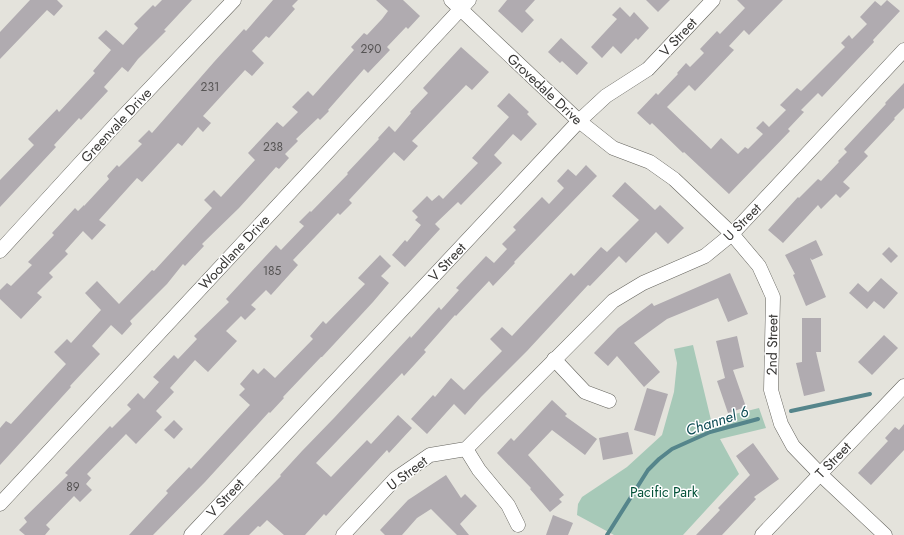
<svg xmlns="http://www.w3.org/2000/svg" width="904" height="535" font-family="Jost,sans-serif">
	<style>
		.green { fill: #a7c9b8 }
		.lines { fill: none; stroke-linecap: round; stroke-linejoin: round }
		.stream { stroke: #55858b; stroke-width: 4 }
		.building { fill: #b0abb0 }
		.minor-casing { stroke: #65645e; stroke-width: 15 }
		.minor { stroke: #fff; stroke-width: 14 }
		.labels { text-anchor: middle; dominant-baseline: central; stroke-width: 3; stroke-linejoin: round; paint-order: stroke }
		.number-label { font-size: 12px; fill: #565454 }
		.street-label { font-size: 14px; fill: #383735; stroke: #fff }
		.park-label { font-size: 14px; fill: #035138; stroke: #fff }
		.water-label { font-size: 15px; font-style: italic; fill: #0e4c54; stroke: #fff }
	</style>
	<rect width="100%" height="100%" fill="#e4e3dc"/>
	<polygon class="green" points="693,345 711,420 759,408 766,428 720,439 739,474 683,535 614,535 577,515 578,504 582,497 627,467 662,435 674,392 677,363 674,349"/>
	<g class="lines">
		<g class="stream">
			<polyline points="791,411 870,394"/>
			<polyline points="607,535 648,470 659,459 672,449 710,432 758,419"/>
		</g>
	</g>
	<g class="building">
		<polygon points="30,0 57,0 63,6 54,16 47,10 0,59 0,32"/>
		<polygon points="162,0 192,0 164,30 166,31 138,59 128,72 122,67 104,87 108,91 81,120 79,118 54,145 56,147 0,207 0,180 34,145 28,139 57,109 59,112 95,73 93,71 111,50 98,38 106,30 123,45 138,28 134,24 153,5 155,7"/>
		<polygon points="273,0 298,0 292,6 295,9 269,38 266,36 252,51 264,63 252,76 245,70 203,116 211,123 203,132 198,127 182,146 178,143 142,182 137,178 99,220 106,225 92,240 83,231 65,251 68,254 49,273 53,277 37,293 42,297 21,319 0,299 0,290 7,283 11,286 32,265 28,262 54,235 52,233 75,208 78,211 84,205 84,206 109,179 107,176 117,165 119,167 142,144 138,141 149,130 152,133 214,62 244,29 246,31"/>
		<polygon points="376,0 403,0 420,16 408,29 406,27 387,47 390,50 368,73 364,69 328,110 329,111 320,120 318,118 296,139 298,141 285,154 289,158 279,169 276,167 239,208 202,244 204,246 185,266 183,264 167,284 130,321 132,324 122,335 111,325 92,346 100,354 70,386 71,387 0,465 0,428 6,421 11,424 66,364 54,352 67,339 71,343 101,310 85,293 97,281 119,304 152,270 154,271 212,208 204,200 214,190 221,197 255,160 248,153 277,122 283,127 298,112 292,107 308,91 313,96 354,50 351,47 364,33 367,35 382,19 388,11"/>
		<polygon points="507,0 535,0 525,11 534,20 522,33 498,11"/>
		<polygon points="646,0 670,0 658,12"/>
		<polygon points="737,0 783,0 749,35 744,30 729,46 734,50 695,91 689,85 667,107 711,149 721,138 738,154 745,147 748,149 763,134 756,128 763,121 769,127 786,110 780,105 797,88 801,91 845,47 841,43 849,35 852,39 867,24 860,17 875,1 881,6 887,0 900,11 873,40 874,42 822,97 818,93 801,110 804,112 788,129 790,131 729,194 684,152 683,153 652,123 650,125 637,113 656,93 658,95 678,74 677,73 686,63 690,67 704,53 700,49 717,31 720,34 745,8"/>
		<polygon points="620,7 630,17 634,12 649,28 638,40 636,38 621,54 613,46 602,58 591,47 617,19 612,15"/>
		<polygon points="561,38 588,63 577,75 562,61 560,63 548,52"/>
		<polygon points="461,47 489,72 472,90 466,85 412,141 418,146 404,161 394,152 349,200 352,203 340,215 338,213 293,260 298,265 271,295 266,290 251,305 256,309 245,320 241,316 226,331 237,341 208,372 195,360 170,388 174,392 156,411 162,417 136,444 126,434 87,474 91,478 86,484 92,490 80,502 74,496 46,525 50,529 45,535 25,535 19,530 27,522 24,518 68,475 65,473 110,426 112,428 131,409 127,405 138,393 144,399 159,382 153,377 174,355 178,359 197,339 194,336 229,302 226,299 276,245 281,250 304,226 299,222 310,211 311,212 348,174 347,173 379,139 378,138 389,126 395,132 411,113 410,112 428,93 423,88"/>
		<polygon points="904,83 904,108 894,118 895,119 864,152 868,156 843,182 850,188 840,198 836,194 821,209 818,205 783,243 768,230 798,197 799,198 818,179 821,181 839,162 838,161 847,152 844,149 886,104 885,103"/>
		<polygon points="509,93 529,112 527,114 537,124 521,141 513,134 494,155 502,163 461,205 458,202 435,224 440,229 405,267 392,255 405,240 407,242 421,225 415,220 418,217 412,211 427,196 432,201 439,195 443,199 478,163 472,158 509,117 497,106"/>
		<polygon points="586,165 597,176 514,262 515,263 493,286 489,281 456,316 455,315 424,350 426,352 404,376 402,373 316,463 331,477 367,440 371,444 398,415 412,428 389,453 387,450 326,516 324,514 305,535 284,535 267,520 260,527 258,526 249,535 223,535 281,476 280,475 302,451 334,418 410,336 411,338 439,307 441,310 459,290 456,288 486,256 494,263 507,249 502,244 516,230 513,227 542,197 549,204 564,188 557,181 568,169 576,176"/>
		<polygon points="625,182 655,210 660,205 684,228 668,244 656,232 626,263 619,256 590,286 588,285 527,351 481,397 465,415 454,404 427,434 411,419 433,395 435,397 451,378 464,390 502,351 490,339 502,327 512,336 571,273 574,276 601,247 607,252 639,220 612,196"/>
		<polygon points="816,240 823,255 812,260 810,258 826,297 806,306 793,275 795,274 785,255"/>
		<polygon points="889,247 898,256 891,263 882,254"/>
		<polygon points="380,255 391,266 381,276 389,283 373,302 322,357 321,357 283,397 284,398 270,413 269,412 205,482 153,535 129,535 168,493 166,491 189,467 191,469 250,405 239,395 245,389 240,384 253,369 258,374 264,368 275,378 313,339 310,336 323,321 326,324 365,284 358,278"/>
		<polygon points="730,273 748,314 728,322 718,298 667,319 634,343 660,372 644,387 617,356 608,366 594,353 618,328 652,303 654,306"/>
		<polygon points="881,278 898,293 884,309 874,301 867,309 849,293 858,283 868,292"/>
		<polygon points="802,318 821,318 821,352 816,352 825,391 804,396 796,363 802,362"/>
		<polygon points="884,335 898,348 872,375 858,362"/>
		<polygon points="737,336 744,367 733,370 746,407 728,413 717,381 725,378 716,341"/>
		<polygon points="647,388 668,394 655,436 634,430"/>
		<polygon points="552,400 567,414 565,416 597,439 585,455 552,430 528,455 564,495 559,499 562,502 550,512 530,489 531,488 497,453 511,438 514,441"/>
		<polygon points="174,420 183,429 174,439 164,430"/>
		<polygon points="904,424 904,450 871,485 858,473 888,441 885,438 895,427 899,430"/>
		<polygon points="628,432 633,454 603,460 599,438"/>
		<polygon points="753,443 779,479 754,497 756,499 722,535 696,535 720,510 718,508 750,475 736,456"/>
		<polygon points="446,475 461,498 465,494 477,506 460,524 469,535 457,535 431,509 417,518 402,535 385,535 380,530 408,500"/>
		<polygon points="553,515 573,523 568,535 546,535"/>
	</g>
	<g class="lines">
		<g class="minor-casing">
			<g id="minor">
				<polyline points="451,0 579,121 613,148 650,162 674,179 732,234 759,266 773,297 771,390 781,424 793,446 820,474 885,535"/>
				<polyline points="0,251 117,123 234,0"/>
				<polyline points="554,359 585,392 609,401"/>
				<polyline points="466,449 479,470 508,505 518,525"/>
				<polyline points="0,504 469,0"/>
				<polyline points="191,535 579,121 606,96 648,69 713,0"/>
				<polyline points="343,535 395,479 430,455 466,449 613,301 643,283 705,256 732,234 904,50"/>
				<polyline points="762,535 904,386"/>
			</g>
		</g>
		<use href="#minor" class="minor"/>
	</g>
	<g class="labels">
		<g class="number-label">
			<text x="371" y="49">290</text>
			<text x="210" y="87">231</text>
			<text x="273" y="147">238</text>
			<text x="272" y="271">185</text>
			<text x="73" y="487">89</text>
		</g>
		<g class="street-label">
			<text transform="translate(678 37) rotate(-47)">V Street</text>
			<text transform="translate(545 89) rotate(43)">Grovedale Drive</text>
			<text transform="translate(116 125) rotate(-47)">Greenvale Drive</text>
			<text transform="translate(742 222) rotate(-45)">U Street</text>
			<text transform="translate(234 252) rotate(-47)">Woodlane Drive</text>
			<text transform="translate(447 262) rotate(-47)">V Street</text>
			<text transform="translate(772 345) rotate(-89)">2nd Street</text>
			<text transform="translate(833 460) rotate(-46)">T Street</text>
			<text transform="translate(407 473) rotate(-37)">U Street</text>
			<text transform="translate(225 498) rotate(-47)">V Street</text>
		</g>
		<g class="park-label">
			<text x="664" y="492">Pacific Park</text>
		</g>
		<g class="water-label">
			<text transform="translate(717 421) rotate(-18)">Channel 6</text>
		</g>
	</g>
</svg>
